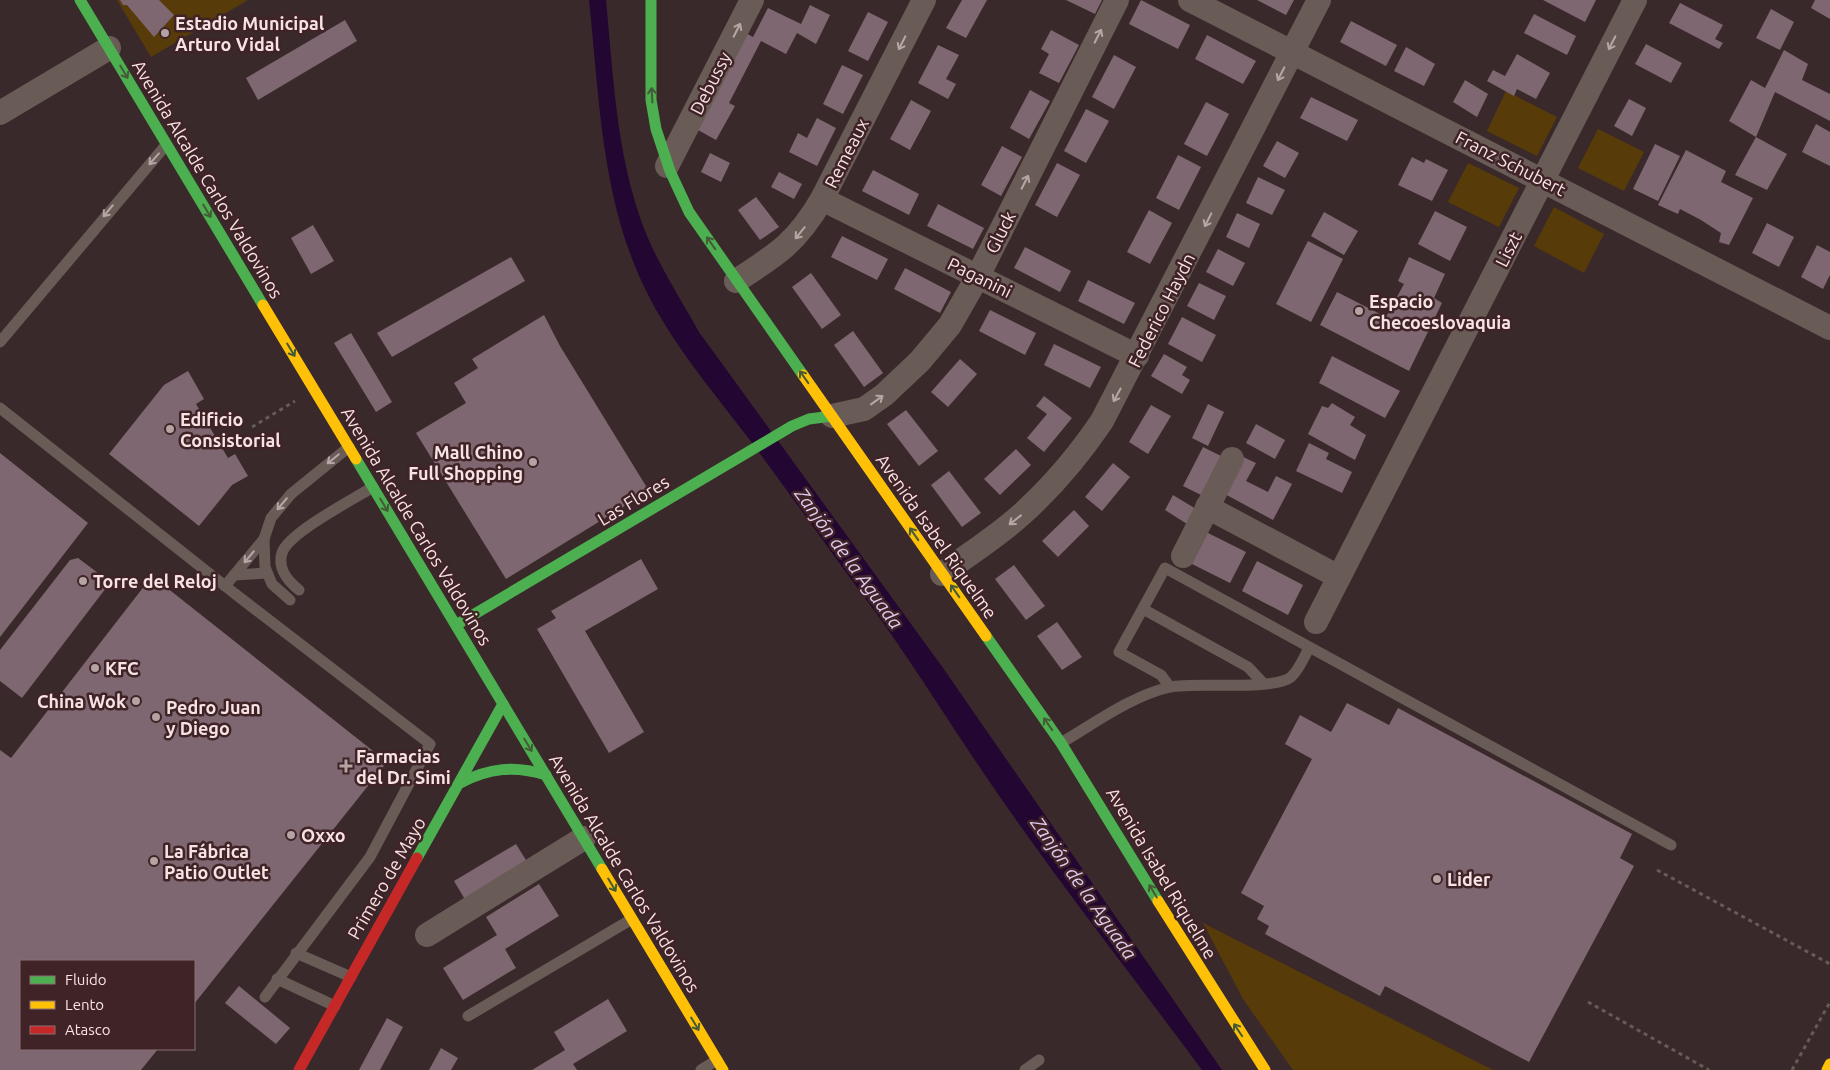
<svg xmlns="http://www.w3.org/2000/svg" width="1830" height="1070" font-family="Ubuntu,sans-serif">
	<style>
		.green { fill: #573b08 }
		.water { fill: #230632 }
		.building { fill: #7e6771 }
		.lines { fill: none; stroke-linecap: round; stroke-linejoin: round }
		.path { stroke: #675b59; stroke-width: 3; stroke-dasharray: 4 4; stroke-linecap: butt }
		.lane { stroke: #695c57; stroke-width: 11 }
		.street { stroke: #695c57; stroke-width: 24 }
		.fast { stroke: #4caf50; stroke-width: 11 }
		.slow { stroke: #ffc107; stroke-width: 11 }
		.jam { stroke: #c62828; stroke-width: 11 }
		.oneway { stroke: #b7a6a5 }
		.oneway2 { stroke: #455b37 }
		.poi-dot { fill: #b5a2a3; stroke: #402326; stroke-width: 2 }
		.labels { text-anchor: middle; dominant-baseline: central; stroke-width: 5; stroke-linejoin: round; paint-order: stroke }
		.poi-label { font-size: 18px; font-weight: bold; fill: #f7e3e4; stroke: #402326; text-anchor: start }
		.street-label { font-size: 18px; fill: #f7e3e4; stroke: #402326 }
		.water-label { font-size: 19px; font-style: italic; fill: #e0ccf3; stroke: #402326 }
	</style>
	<rect width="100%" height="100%" fill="#3a292b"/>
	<g class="green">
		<polygon points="117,0 248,0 151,57"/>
		<polygon points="1506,91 1557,117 1537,156 1487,131"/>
		<polygon points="1598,129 1644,152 1624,191 1578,168"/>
		<polygon points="1468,163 1519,188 1499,227 1448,202"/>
		<polygon points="1554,207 1604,234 1584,273 1534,246"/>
		<polygon points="1203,923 1493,1070 1293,1070 1243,999"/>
	</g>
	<path class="water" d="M 589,0 L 606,0 C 614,83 617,169 651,245 C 665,275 683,303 699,332 L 943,668 L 1222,1070 L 1202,1070 C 1137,982 1069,896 1007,807 C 958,738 915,665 865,598 C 825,544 786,488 746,435 C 707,384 666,336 640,278 C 601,191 599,93 589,0 Z"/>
	<g class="building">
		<polygon points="120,0 159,0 174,15 154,37 127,5 123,5"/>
		<polygon points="962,0 987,0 966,38 946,28"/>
		<polygon points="1066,0 1102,0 1095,14"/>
		<polygon points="1141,0 1190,25 1178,49 1129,24"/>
		<polygon points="1257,0 1294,0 1286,15"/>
		<polygon points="1543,0 1596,0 1585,22"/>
		<polygon points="1815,0 1830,0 1830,19 1811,8"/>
		<polygon points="1680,3 1723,25 1715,39 1723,43 1719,49 1669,23"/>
		<polygon points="810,5 830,15 816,44 797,33 786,54 761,41 729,103 735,106 716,140 698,130 742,31 753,37 768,8 801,24"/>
		<polygon points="1771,9 1794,22 1780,50 1756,38"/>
		<polygon points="868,12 888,22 868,61 848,51"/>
		<polygon points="1534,14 1576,36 1567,55 1524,33"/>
		<polygon points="345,20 357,41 258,100 246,78"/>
		<polygon points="1351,21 1397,45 1386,66 1340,42"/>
		<polygon points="1051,30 1079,45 1059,83 1039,73 1049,54 1041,49"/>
		<polygon points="1207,35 1256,61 1243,84 1195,59"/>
		<polygon points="1646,44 1682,63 1671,83 1635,64"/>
		<polygon points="938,45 959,55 946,79 956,84 948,99 918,83"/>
		<polygon points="1406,47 1435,64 1424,86 1394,71"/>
		<polygon points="1784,50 1808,64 1802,80 1830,94 1830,121 1775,92 1756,137 1729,121 1751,80 1765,88"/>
		<polygon points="1517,54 1550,73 1536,99 1517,89 1514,96 1487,81 1493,70 1505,76"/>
		<polygon points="1114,55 1136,67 1114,109 1092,97"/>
		<polygon points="842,65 863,75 843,114 823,104"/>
		<polygon points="1465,80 1488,94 1477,117 1453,102"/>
		<polygon points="1030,90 1050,101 1029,139 1010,128"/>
		<polygon points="1311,97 1358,120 1347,141 1300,118"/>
		<polygon points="1629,99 1646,108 1632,136 1614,126"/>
		<polygon points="911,100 931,111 910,150 890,139"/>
		<polygon points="1206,102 1229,114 1207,156 1184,144"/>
		<polygon points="1086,109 1109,121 1086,163 1064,151"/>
		<polygon points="817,118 836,128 817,166 789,152 798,133 807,138"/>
		<polygon points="1816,124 1830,132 1830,166 1802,152"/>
		<polygon points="1756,137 1787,154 1767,190 1735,175"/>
		<polygon points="1277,141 1299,153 1285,178 1263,166"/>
		<polygon points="1655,144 1680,156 1658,201 1633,189"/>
		<polygon points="1002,146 1022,157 1001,196 981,185"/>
		<polygon points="1686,150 1726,171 1721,182 1753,198 1729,245 1719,242 1721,233 1701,220 1680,209 1678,214 1658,205"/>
		<polygon points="710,153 730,163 721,182 701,172"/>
		<polygon points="1178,155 1201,167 1179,210 1156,198"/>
		<polygon points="1412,157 1424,163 1426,159 1448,170 1432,201 1398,185"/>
		<polygon points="1057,163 1080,175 1057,217 1035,205"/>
		<polygon points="873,170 919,194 909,215 862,191"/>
		<polygon points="779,172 802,184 794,199 771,187"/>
		<polygon points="1258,177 1285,190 1272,215 1246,203"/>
		<polygon points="756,197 779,227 760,240 738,210"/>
		<polygon points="938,204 984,228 973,249 927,226"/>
		<polygon points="1149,210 1172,223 1150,264 1127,252"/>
		<polygon points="1435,211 1467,227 1450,261 1418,244"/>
		<polygon points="1324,212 1358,231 1344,255 1311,236"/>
		<polygon points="1237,213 1260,224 1249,248 1226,237"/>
		<polygon points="1767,223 1794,237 1779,267 1752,253"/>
		<polygon points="313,225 334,261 311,274 291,238"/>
		<polygon points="842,236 888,259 877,280 831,257"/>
		<polygon points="1308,241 1343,259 1311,322 1276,304"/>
		<polygon points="1817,245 1830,252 1830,275 1823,289 1801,277"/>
		<polygon points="1025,247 1071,271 1060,292 1014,268"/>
		<polygon points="1218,249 1245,263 1233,286 1206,272"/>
		<polygon points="511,257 525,281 392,357 377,333"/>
		<polygon points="1409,257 1445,274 1434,298 1442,303 1409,371 1320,325 1337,292 1386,317 1404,284 1398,281"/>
		<polygon points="905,268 951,292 940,313 894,289"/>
		<polygon points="811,273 841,315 822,329 792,287"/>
		<polygon points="1088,280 1135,303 1124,324 1078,301"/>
		<polygon points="1199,283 1226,296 1214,320 1187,306"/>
		<polygon points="990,310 1036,333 1025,355 979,331"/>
		<polygon points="544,315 560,346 649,491 506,579 416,433 466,403 454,383 478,368 472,359"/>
		<polygon points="1182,317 1216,335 1202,362 1168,344"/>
		<polygon points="853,331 883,373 864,387 834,345"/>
		<polygon points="351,333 392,402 376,412 334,343"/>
		<polygon points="1054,344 1101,367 1090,388 1044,365"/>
		<polygon points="1164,354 1187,367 1182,375 1190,380 1182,394 1151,376"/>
		<polygon points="1332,356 1400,391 1385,418 1319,383"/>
		<polygon points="960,359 977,374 948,407 931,392"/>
		<polygon points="188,371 204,399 196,404 228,458 235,454 248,476 232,485 199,526 109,454 164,385"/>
		<polygon points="1044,396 1072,418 1044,452 1027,438 1047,414 1036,406"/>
		<polygon points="1332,403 1355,417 1350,425 1366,435 1355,460 1308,434 1322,406 1328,408"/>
		<polygon points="1208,404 1224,412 1208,446 1192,438"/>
		<polygon points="1151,405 1171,416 1148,454 1129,442"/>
		<polygon points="906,410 938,451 919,466 887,424"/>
		<polygon points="1256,424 1285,440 1275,459 1246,443"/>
		<polygon points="1309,443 1329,453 1326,459 1352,472 1342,493 1296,471"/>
		<polygon points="1203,447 1223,457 1203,496 1183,486"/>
		<polygon points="1016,449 1031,465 1000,495 984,479"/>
		<polygon points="0,453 88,523 0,637"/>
		<polygon points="1241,456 1256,463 1246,481 1268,492 1276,476 1292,484 1273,520 1221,492"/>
		<polygon points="1113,463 1130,477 1102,511 1085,497"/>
		<polygon points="949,471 981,513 962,527 931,485"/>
		<polygon points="1173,495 1196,509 1187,524 1165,510"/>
		<polygon points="1074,510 1089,526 1058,557 1042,541"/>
		<polygon points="1202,530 1246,552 1230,583 1186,561"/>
		<polygon points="78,558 106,579 106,588 22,698 0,681 0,650 70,560"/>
		<polygon points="641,559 658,589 585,631 644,732 609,753 537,629 556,618 551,611"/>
		<polygon points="1257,561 1303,585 1288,615 1242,591"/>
		<polygon points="1014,565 1045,606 1026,620 995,579"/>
		<polygon points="152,576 387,762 194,1004 194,961 21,961 21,1049 158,1049 141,1070 0,1070 0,750 11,758"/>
		<polygon points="1057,622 1082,657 1062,670 1037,636"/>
		<polygon points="1347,703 1389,725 1398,708 1632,834 1620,858 1634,866 1529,1062 1385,986 1380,996 1265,934 1269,926 1257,919 1264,906 1241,893 1312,759 1285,744 1300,715 1331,732"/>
		<polygon points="516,844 529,865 467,903 454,881"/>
		<polygon points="539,884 559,916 505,949 516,968 463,1000 443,968 497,935 486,917"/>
		<polygon points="239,986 290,1028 276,1044 225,1003"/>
		<polygon points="608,999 627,1031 573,1064 577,1070 532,1070 565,1050 554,1032"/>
		<polygon points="387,1018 403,1027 380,1070 359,1070"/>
		<polygon points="441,1048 458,1058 451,1070 429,1070"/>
	</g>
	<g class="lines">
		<g class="path">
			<polyline points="252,427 295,401"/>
			<polyline points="1657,870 1830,964"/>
			<polyline points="1588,1002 1709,1070"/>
			<polyline points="1792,1070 1830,1002"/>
		</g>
		<g class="lane">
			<polyline points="0,342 166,145"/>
			<polyline points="0,408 234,593 430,744 370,857 265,997"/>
			<polyline points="234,575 267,573"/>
			<polyline points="225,586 264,539"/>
			<path d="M 299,590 C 288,581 277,569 282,553 C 288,533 354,499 373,487"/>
			<polyline points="290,600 272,584 265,567 264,539 271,518 291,494 349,447"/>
			<polyline points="1143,609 1248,667 1263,683"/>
			<polyline points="1170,687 1161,675 1119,652 1165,568 1671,845"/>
			<path d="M 1061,743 C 1095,723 1131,696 1170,687 C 1195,682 1274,691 1291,677 C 1299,670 1304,657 1309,648"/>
			<polyline points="296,953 351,977"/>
			<polyline points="277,979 335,1006"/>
			<polyline points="468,1016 632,919"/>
			<polyline points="701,1070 717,1060"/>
			<polyline points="1025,1070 1039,1060"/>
		</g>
		<g class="street">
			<polyline points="1190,0 1830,328"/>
			<polyline points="0,113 109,48"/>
			<polyline points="667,166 752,0"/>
			<polyline points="822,199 1137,356"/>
			<path d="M 736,281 C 778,254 797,242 822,199 L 924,0"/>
			<polyline points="832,416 864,409 884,395 920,361 950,325 978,276 1117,0"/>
			<polyline points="1207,507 1339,577"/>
			<polyline points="1183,556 1232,459"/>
			<path d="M 942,574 C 969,554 998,536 1022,514 C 1053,486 1079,455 1102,421 L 1319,0"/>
			<polyline points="1316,622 1635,0"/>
			<polyline points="427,935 584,838"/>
		</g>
		<g class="fast">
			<polyline points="80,0 263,305"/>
			<polyline points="651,0 651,100 656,129 670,171 689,212 803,375"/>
			<polyline points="356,459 602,869"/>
			<polyline points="456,625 792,426 809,419 832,416"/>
			<polyline points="986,636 1061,743 1158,901"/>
			<path d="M 460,783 C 489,768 515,765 546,775"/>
			<polyline points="417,858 503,704"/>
		</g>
		<g class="slow">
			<polyline points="263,305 356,459"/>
			<polyline points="803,375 986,636"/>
			<polyline points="602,869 723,1070"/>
			<polyline points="1158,901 1265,1070"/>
			<polyline points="1827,1070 1830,1064"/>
		</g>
		<polyline class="jam" points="299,1070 417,858"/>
	</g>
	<defs><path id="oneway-shaft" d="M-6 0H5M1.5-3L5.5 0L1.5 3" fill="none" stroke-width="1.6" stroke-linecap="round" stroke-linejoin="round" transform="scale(1.25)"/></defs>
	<g class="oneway">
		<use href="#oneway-shaft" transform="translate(737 30) rotate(-63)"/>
		<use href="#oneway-shaft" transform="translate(1098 36) rotate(-63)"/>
		<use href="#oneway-shaft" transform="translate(902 43) rotate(117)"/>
		<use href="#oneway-shaft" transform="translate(1612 43) rotate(117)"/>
		<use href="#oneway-shaft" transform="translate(1281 74) rotate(117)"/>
		<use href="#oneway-shaft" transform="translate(154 159) rotate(131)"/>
		<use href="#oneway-shaft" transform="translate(1025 182) rotate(-63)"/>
		<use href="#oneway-shaft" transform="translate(108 211) rotate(130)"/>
		<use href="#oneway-shaft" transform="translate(1208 220) rotate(117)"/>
		<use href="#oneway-shaft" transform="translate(800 233) rotate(129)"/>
		<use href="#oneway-shaft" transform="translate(1117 395) rotate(119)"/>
		<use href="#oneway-shaft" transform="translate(877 400) rotate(-36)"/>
		<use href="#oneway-shaft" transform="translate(333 459) rotate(141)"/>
		<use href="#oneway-shaft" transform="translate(282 504) rotate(130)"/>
		<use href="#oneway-shaft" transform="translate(1015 520) rotate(142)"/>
		<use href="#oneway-shaft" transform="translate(249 557) rotate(130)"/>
	</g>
	<g class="oneway2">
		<use href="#oneway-shaft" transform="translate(124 72) rotate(59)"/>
		<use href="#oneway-shaft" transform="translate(652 95) rotate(-93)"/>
		<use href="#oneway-shaft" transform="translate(207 211) rotate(59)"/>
		<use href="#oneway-shaft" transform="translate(711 243) rotate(-125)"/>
		<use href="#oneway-shaft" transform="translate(291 350) rotate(59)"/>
		<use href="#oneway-shaft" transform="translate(804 377) rotate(-125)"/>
		<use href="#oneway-shaft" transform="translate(384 505) rotate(59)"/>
		<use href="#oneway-shaft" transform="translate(914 534) rotate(-125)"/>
		<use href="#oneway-shaft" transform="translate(955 591) rotate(-125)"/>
		<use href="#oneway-shaft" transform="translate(1048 724) rotate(-125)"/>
		<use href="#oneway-shaft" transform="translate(528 745) rotate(59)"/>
		<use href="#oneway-shaft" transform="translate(612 885) rotate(59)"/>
		<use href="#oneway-shaft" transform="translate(1153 891) rotate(-121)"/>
		<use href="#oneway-shaft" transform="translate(695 1024) rotate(59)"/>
		<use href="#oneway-shaft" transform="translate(1238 1030) rotate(-124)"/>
	</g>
	<g class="poi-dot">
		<circle cx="165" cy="33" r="5"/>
		<circle cx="1359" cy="311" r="5"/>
		<circle cx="170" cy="429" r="5"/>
		<circle cx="533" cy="462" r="5"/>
		<circle cx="83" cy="581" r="5"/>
		<circle cx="95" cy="668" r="5"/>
		<circle cx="136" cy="701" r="5"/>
		<circle cx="156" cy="717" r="5"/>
		<path d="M343.5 758.5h5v5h5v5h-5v5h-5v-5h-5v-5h5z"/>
		<circle cx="291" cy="835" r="5"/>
		<circle cx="154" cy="861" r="5"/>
		<circle cx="1437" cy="879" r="5"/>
	</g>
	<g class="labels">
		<g class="poi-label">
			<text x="175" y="23">Estadio Municipal<tspan x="175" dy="21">Arturo Vidal</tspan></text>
			<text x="1369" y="301">Espacio<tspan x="1369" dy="21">Checoeslovaquia</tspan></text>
			<text x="180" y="419">Edificio<tspan x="180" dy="21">Consistorial</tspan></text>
			<text x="523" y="452" text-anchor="end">Mall Chino<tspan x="523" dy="21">Full Shopping</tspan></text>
			<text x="93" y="581">Torre del Reloj</text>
			<text x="105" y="668">KFC</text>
			<text x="126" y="701" text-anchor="end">China Wok</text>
			<text x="166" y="707">Pedro Juan<tspan x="166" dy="21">y Diego</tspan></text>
			<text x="356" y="756">Farmacias<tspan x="356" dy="21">del Dr. Simi</tspan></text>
			<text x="301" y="835">Oxxo</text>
			<text x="164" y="851">La Fábrica<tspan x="164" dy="21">Patio Outlet</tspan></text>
			<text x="1447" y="879">Lider</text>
		</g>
		<g class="street-label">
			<text transform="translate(710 83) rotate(-63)">Debussy</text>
			<text transform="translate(846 153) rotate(-63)">Remeaux</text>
			<text transform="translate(1511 163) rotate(27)">Franz Schubert</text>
			<text transform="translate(208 179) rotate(59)">Avenida Alcalde Carlos Valdovinos</text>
			<text transform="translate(1000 232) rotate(-63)">Gluck</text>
			<text transform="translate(1508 249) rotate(-63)">Liszt</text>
			<text transform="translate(980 277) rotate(26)">Paganini</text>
			<text transform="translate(1161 310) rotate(-63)">Federico Haydn</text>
			<text transform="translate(633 500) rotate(-31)">Las Flores</text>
			<text transform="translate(417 526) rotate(59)">Avenida Alcalde Carlos Valdovinos</text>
			<text transform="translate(937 536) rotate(55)">Avenida Isabel Riquelme</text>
			<text transform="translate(625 873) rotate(59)">Avenida Alcalde Carlos Valdovinos</text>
			<text transform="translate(1162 873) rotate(59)">Avenida Isabel Riquelme</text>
			<text transform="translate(386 878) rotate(-60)">Primero de Mayo</text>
		</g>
		<g class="water-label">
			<text transform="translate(849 558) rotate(54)">Zanjón de la Aguada</text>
			<text transform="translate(1084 888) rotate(55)">Zanjón de la Aguada</text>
		</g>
	</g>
	<rect x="20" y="960" width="175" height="90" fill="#402326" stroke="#897072"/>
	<rect x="30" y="976" width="25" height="8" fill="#4caf50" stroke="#897072"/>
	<text x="65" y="985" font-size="15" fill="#f7e3e4">Fluido</text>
	<rect x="30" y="1001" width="25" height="8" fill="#ffc107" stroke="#897072"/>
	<text x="65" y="1010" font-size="15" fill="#f7e3e4">Lento</text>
	<rect x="30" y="1026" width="25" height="8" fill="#c62828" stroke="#897072"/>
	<text x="65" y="1035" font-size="15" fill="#f7e3e4">Atasco</text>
</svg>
